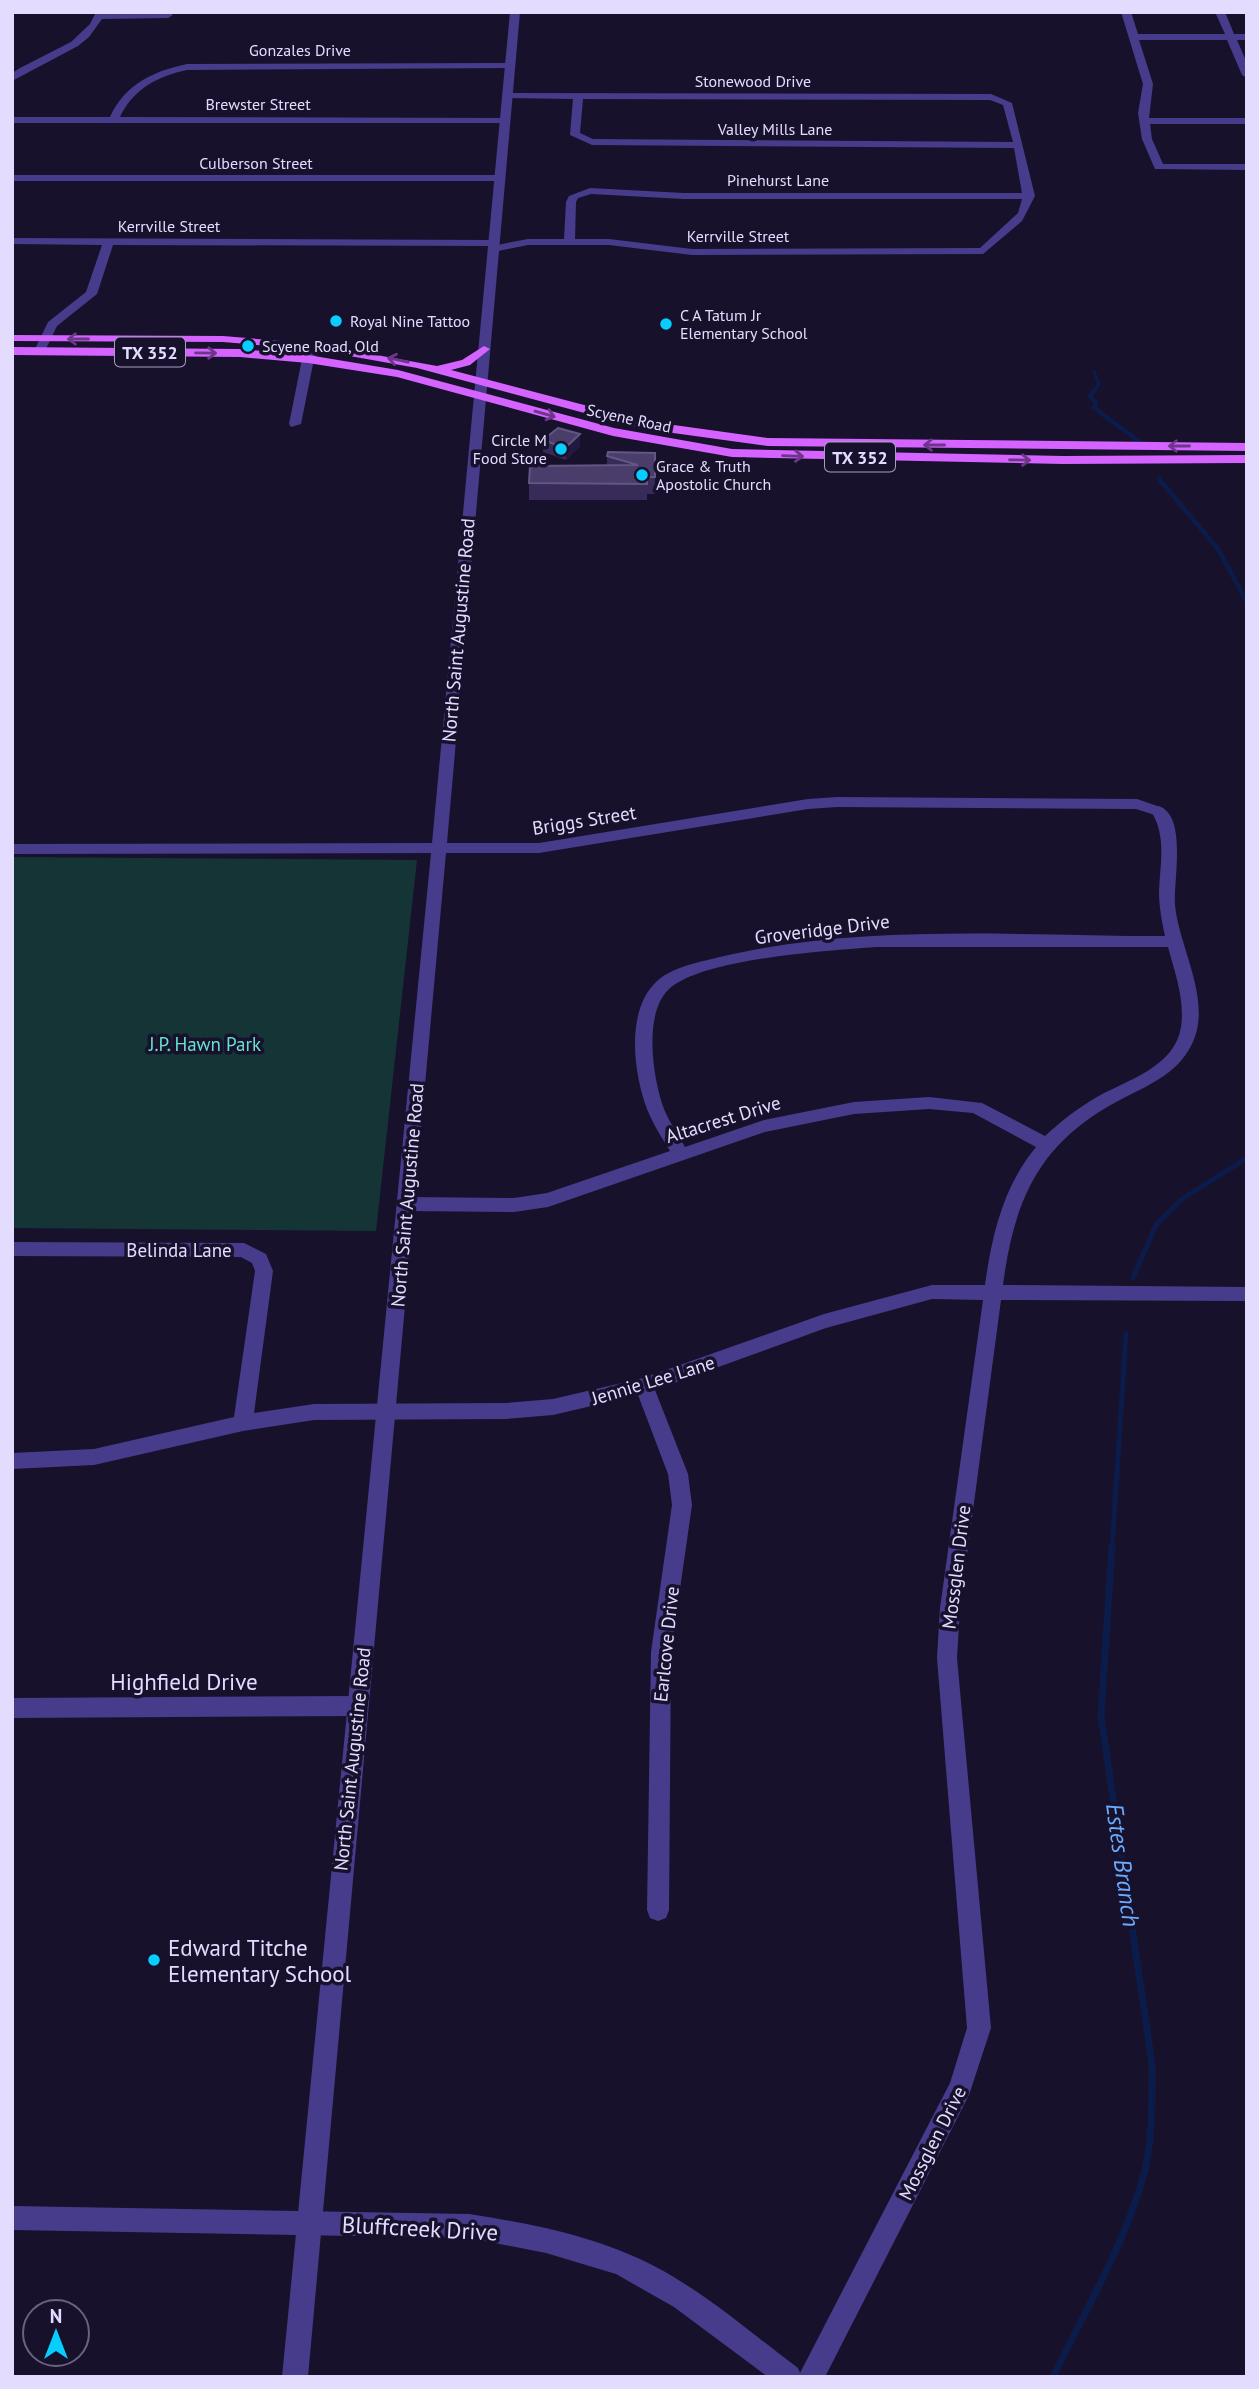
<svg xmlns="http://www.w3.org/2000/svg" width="1259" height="2389" font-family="'PT Sans',sans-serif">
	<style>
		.green { fill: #143436 }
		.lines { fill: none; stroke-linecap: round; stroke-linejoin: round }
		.stream-far3 { stroke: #0b1c4b; stroke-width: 3.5 }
		.stream-far2 { stroke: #0b1c4b; stroke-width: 4.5 }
		.stream-far1 { stroke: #0b1c4b; stroke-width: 5 }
		.stream { stroke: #0b1c4b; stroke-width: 7 }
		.minor { fill: #473c8b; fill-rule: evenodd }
		.tertiary { fill: #473c8b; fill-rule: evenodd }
		.primary { fill: #d463ff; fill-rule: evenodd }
		.wall { fill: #382a59 }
		.shaded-wall { fill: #231840 }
		.building { fill: #4a3d6b; stroke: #625682; stroke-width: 2 }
		.oneway { stroke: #6d368b }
		.poi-dot { fill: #08ceff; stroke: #18112c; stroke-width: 2.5 }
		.labels { text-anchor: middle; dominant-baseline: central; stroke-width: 7; stroke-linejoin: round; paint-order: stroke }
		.far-street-label { font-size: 16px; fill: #e3dcff; stroke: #18112c }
		.far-poi-label { font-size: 16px; fill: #e3dcff; stroke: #18112c; text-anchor: start }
		.shield { fill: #18112c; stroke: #a69fc0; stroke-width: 2 }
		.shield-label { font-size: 18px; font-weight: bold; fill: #e3dcff }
		.street-label { font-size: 19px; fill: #e3dcff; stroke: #18112c }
		.park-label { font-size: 19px; fill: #65e2cf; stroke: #18112c }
		.near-street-label { font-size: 23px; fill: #e3dcff; stroke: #18112c }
		.near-poi-label { font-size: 23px; fill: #e3dcff; stroke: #18112c; text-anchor: start }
		.near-water-label { font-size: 24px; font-style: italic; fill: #6aabff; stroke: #18112c }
	</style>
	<rect width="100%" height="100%" fill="#18112c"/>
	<polygon class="green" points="12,857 417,860 376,1231 12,1228"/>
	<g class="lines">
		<polyline class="stream-far3" points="1093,392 1099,384 1094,372"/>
		<g class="stream-far2">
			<polyline points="1095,390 1090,396 1096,403 1094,408 1140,442"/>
			<polyline points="1159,479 1218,549 1247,602"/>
		</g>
		<g class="stream-far1">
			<polyline points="1133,1278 1156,1225 1182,1199 1247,1158"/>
			<polyline points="1112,1548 1126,1334"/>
		</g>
		<path class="stream" d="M 1053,2377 C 1084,2313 1122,2249 1142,2181 C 1153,2144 1152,2103 1152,2064 L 1101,1716 L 1112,1546"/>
		<g class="minor">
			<polygon points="96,12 168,12 173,15 168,18 102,19 89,37 78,46 12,81 12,73 20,68 71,42 90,24"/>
			<polygon points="1121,12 1131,12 1138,34 1225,34 1215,12 1225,12 1234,34 1247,34 1247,40 1237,40 1247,63 1247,78 1242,75 1227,40 1139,40 1153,84 1149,118 1247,118 1247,124 1150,124 1152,139 1163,164 1247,164 1247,170 1155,169 1142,139 1138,113 1143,84"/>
			<path d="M 510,63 L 515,66 L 513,68 L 187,70 C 158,76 133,89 120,117 L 508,118 L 508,122 L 504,123 L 12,123 L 12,117 L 110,117 C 125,84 154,71 187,64 Z"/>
			<path d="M 507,93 L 991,94 L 1012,103 L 1035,196 L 1022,221 L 983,254 L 692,255 L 609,245 L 528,245 L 493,252 L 488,249 L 491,246 L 113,245 L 97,294 L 57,326 L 44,353 L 34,351 L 48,322 L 86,292 L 102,245 L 12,244 L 12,238 L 493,240 L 497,241 L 497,245 L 528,239 L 564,239 L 566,202 L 569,196 L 590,188 L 684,193 L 1022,193 L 1014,148 L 592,145 L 570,135 L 573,99 L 503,98 L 502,96 ZM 583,99 L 990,100 L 1003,105 L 1013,142 L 593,139 L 580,133 ZM 591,194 L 684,199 L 1022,199 L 1018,213 L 980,248 L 692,249 L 609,239 L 575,239 L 576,202 L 578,198 Z"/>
			<polygon points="12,175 499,175 504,178 499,181 12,181"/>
			<polygon points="316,344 322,347 314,359 301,424 291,427 289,424 302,359 312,345"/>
			<path d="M 1158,806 C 1188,814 1173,882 1175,905 C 1179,948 1213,1001 1192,1044 C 1177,1075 1146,1086 1118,1101 C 1039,1143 1014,1200 1003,1285 L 1247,1287 L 1247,1301 L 1001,1300 L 960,1608 L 957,1658 L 991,2028 L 969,2095 L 825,2377 L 768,2377 L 674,2307 L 616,2274 L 546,2253 L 469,2238 L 12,2230 L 12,2206 L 469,2214 C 532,2224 596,2236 654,2266 C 706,2293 751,2333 798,2368 L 800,2373 L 950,2083 L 967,2028 L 937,1658 L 940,1608 L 983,1300 L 932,1299 L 826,1328 L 655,1390 L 688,1474 L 692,1505 L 671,1652 L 669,1910 L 666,1918 L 658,1921 L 650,1918 L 647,1910 L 651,1652 L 672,1505 L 668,1474 L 638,1395 L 553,1415 L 506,1419 L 314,1420 L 243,1431 L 94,1465 L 12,1469 L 12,1453 L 94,1449 L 234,1417 L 255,1271 L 252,1263 L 241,1257 L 12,1256 L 12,1242 L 244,1243 L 266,1254 L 273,1271 L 254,1413 L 314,1404 L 506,1403 L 553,1399 L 643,1378 L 824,1314 L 932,1285 L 985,1285 C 992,1235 1003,1187 1036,1147 L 973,1113 L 929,1109 L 854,1114 L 765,1132 L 548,1207 L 514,1212 L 407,1211 L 401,1209 L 398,1204 L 401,1199 L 407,1197 L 514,1198 L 547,1193 L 670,1151 C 662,1138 653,1124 647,1109 C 634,1074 625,1012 656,982 C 672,967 699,962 720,957 C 861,923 1020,936 1165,936 C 1162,922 1159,907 1159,892 C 1160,863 1167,837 1151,811 ZM 875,947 L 1168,947 C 1175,973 1185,1000 1181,1027 C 1175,1067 1127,1080 1097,1097 C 1078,1108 1061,1121 1045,1136 L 982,1103 L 929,1097 L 854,1102 L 764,1120 L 685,1147 C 678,1134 669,1122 664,1109 C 653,1080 643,1015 668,990 C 701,958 828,951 875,947 Z"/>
			<polygon points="357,1696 364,1699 368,1706 364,1713 357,1716 12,1718 12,1698"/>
		</g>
		<polygon class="tertiary" points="510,12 520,12 447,843 539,843 808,799 837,797 1137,799 1163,808 1165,811 1158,816 1136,809 837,807 808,809 539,853 446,853 308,2377 282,2377 431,853 12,854 12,844 432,843"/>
		<g class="primary">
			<polygon points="12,335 223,336 316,344 437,366 462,360 484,346 490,349 470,365 451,370 645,421 768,438 1247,443 1247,451 768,446 644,429 417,368 316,350 223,342 12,341"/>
			<polygon points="12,347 240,349 308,355 398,370 614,428 732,449 1063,456 1247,455 1247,463 1063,464 732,457 613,436 397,377 308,363 240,357 12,355"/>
		</g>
	</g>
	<g class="wall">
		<polygon points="543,440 580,446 566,460 543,452"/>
		<polygon points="655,453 655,494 647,494 647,500 529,500 529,483 607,466 607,456"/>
	</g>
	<polygon class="shaded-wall" points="580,434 580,446 566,460 565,448"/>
	<g class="building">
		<polygon points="558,428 580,434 565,448 543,440"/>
		<polygon points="608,452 655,453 655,477 647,477 647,484 529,483 530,466 638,465 607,456"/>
	</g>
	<defs><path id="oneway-shaft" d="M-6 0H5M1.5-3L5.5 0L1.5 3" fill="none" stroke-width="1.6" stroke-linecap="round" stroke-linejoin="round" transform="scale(1.75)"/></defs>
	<g class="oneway">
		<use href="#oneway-shaft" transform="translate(78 339) rotate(-180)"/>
		<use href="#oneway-shaft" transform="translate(206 353) rotate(1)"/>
		<use href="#oneway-shaft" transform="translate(398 360) rotate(-168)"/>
		<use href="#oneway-shaft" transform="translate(545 414) rotate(16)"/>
		<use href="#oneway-shaft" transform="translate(934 445) rotate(-180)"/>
		<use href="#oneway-shaft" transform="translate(1179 446) rotate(-180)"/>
		<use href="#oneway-shaft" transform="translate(793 456) rotate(2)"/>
		<use href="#oneway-shaft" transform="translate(1020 460) rotate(1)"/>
	</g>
	<g class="poi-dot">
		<circle cx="336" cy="321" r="7"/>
		<circle cx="666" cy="324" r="7"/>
		<circle cx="248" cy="346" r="7"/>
		<circle cx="561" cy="449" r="7"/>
		<circle cx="642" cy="475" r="7"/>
		<circle cx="154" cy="1960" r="7"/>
	</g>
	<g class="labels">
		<g class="far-street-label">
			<text x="300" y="50">Gonzales Drive</text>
			<text x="753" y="81">Stonewood Drive</text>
			<text x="258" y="104">Brewster Street</text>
			<text x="775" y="129">Valley Mills Lane</text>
			<text x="256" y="163">Culberson Street</text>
			<text x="778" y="180">Pinehurst Lane</text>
			<text x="169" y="226">Kerrville Street</text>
			<text x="738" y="236">Kerrville Street</text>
			<text transform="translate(629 418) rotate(12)">Scyene Road</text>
		</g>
		<g class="far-poi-label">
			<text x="680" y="315">C A Tatum Jr<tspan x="680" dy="18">Elementary School</tspan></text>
			<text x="350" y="321">Royal Nine Tattoo</text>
			<text x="262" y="346">Scyene Road, Old</text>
			<text x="547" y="440" text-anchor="end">Circle M<tspan x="547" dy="18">Food Store</tspan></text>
			<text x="656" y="466">Grace &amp; Truth<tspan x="656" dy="18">Apostolic Church</tspan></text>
		</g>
		<g class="shield">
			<rect x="115" y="337.5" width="70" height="29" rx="5"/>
			<rect x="825" y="442.5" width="70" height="29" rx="5"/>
		</g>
		<g class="shield-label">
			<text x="150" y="352">TX 352</text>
			<text x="860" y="457">TX 352</text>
		</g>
		<g class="street-label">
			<text transform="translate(458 630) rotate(-85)">North Saint Augustine Road</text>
			<text transform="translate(584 820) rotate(-9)">Briggs Street</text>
			<text transform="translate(822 929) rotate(-7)">Groveridge Drive</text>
			<text transform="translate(723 1119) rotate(-17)">Altacrest Drive</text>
			<text transform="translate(407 1195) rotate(-85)">North Saint Augustine Road</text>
			<text x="179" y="1250">Belinda Lane</text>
			<text transform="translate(653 1380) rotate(-17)">Jennie Lee Lane</text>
			<text transform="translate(956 1567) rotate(-83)">Mossglen Drive</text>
			<text transform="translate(666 1644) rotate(-84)">Earlcove Drive</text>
			<text transform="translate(352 1759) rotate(-84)">North Saint Augustine Road</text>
			<text transform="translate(932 2143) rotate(-63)">Mossglen Drive</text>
		</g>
		<g class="park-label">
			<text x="205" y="1044">J.P. Hawn Park</text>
		</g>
		<g class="near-street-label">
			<text x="184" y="1681">Highfield Drive</text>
			<text transform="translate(420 2228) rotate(3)">Bluffcreek Drive</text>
		</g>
		<g class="near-poi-label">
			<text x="168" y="1947">Edward Titche<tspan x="168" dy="26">Elementary School</tspan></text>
		</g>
		<g class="near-water-label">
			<text transform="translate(1123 1865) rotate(82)">Estes Branch</text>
		</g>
	</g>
	<rect width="1259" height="2389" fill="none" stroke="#e3dcff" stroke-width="28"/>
	<g transform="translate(56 2333)"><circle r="33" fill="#18112c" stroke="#696280" stroke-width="2"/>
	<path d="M0-5L12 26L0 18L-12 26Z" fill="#08ceff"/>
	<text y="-10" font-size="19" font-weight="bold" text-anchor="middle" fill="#e3dcff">N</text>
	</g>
</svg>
